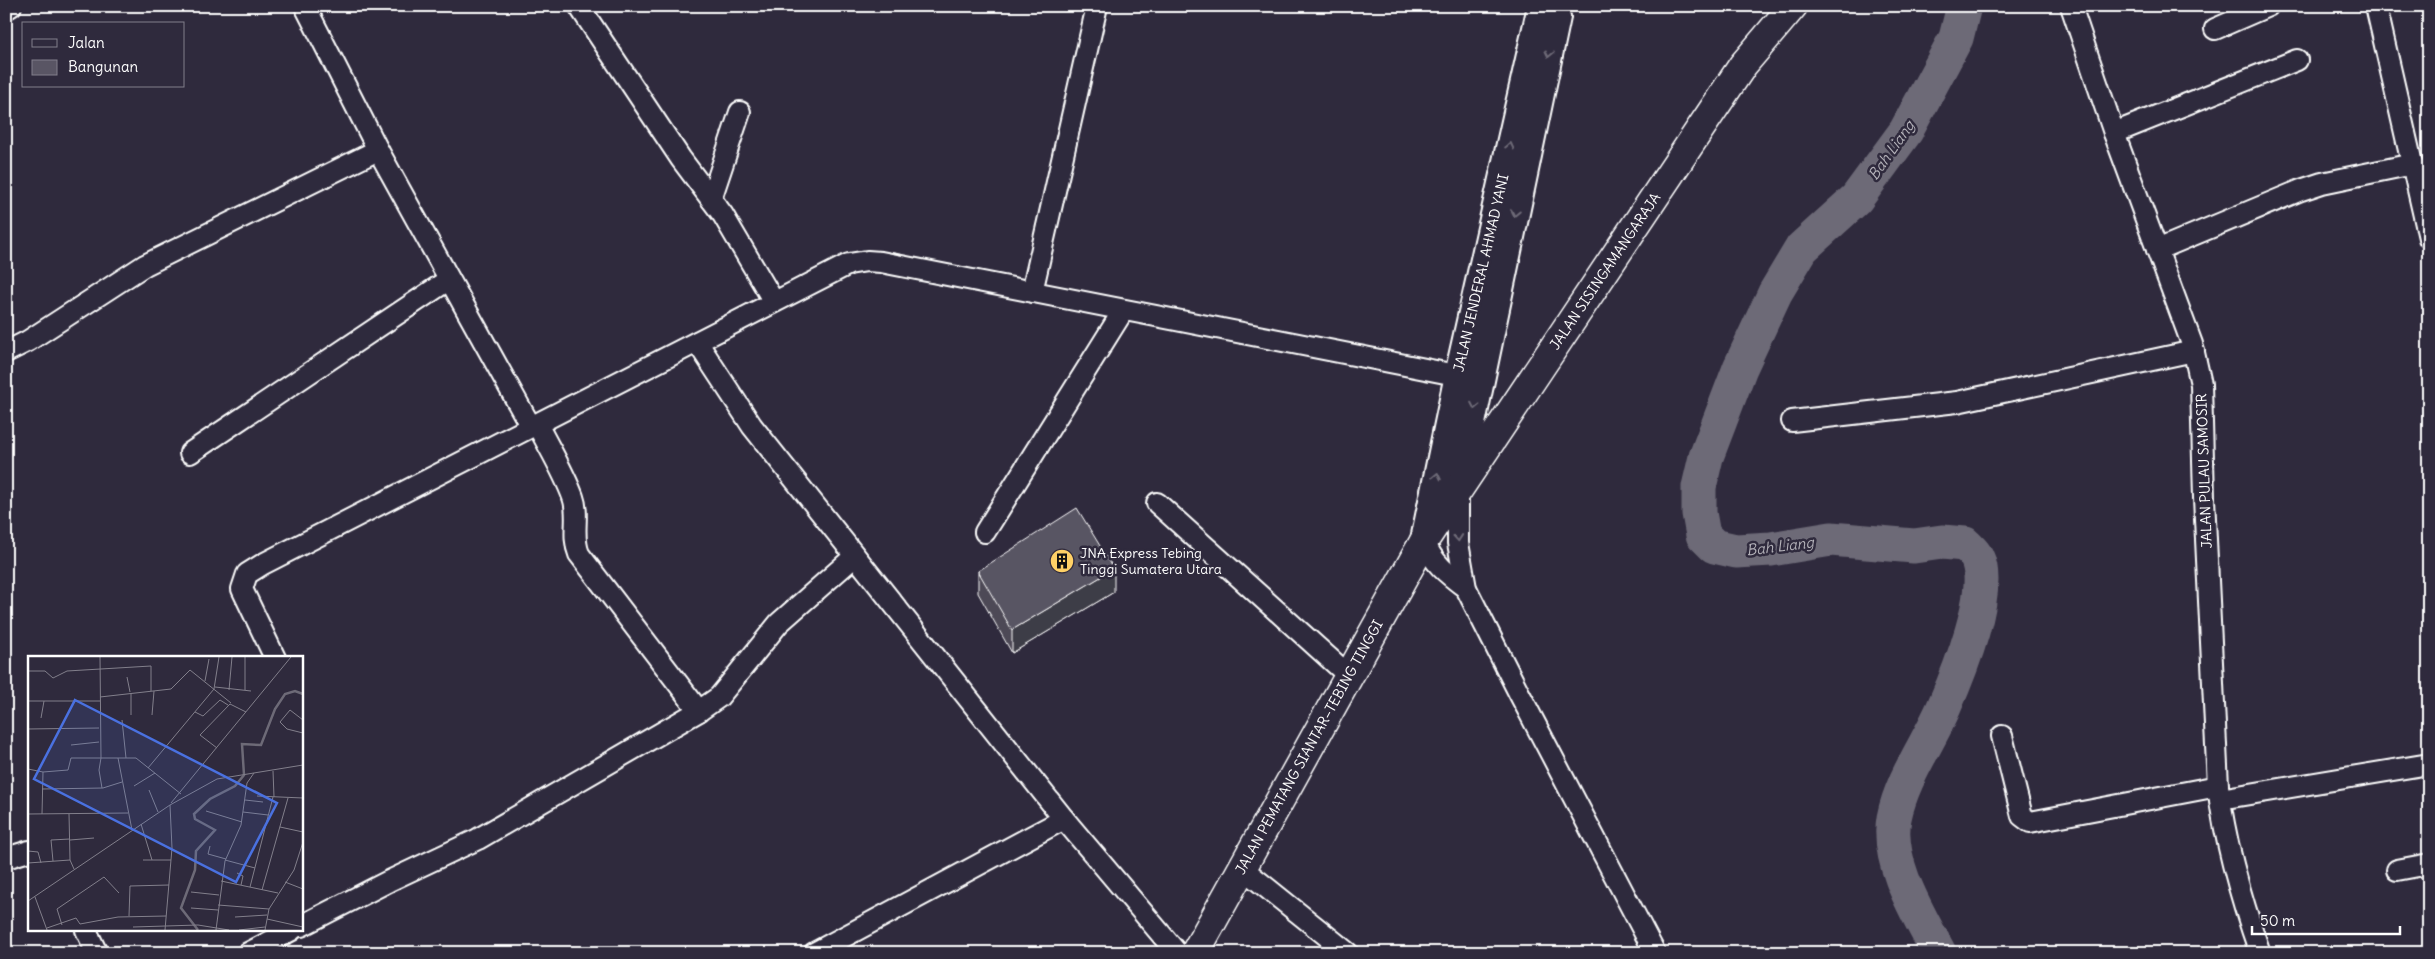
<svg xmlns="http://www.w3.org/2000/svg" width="2435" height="959" font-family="Delius,sans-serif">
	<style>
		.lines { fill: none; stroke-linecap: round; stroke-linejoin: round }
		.river { stroke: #6d6a77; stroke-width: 35 }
		.minor-casing { stroke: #fff; stroke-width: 24 }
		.major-casing { stroke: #fff; stroke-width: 30 }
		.highway-casing { stroke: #fff; stroke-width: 31 }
		.minor { stroke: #2f2a3d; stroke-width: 20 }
		.major { stroke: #2f2a3d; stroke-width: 26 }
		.highway { stroke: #2f2a3d; stroke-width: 28 }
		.wall { fill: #4d4956; stroke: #fff }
		.shaded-wall { fill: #3e3c46; stroke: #fff }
		.building { fill: #595564; stroke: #fff }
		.oneway { stroke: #6d6a77 }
		.labels { text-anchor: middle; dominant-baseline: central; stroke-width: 5; stroke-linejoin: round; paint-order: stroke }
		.street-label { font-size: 14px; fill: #fff; stroke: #2f2a3d }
		.poi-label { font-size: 14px; fill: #fff; stroke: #2f2a3d; text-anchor: start }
		.water-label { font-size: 15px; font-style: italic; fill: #b6b4bb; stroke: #2f2a3d }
		.inset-river { fill: none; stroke: #6d6a77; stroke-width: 2.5 }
		.inset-road { fill: none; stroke: #827f8b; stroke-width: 1 }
		.view { fill: #4a71e0; fill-opacity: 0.15; stroke: #4a71e0; stroke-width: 2.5 }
		.inset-edge { fill: none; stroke: #fff; stroke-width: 2.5 }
	</style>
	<rect width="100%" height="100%" fill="#2f2a3d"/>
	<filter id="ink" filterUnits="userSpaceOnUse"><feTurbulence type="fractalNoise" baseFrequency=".02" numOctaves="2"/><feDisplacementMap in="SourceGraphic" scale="10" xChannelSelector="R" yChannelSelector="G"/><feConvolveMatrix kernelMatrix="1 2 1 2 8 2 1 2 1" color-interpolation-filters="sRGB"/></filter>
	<g filter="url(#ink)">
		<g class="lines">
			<path class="river" d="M 1939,953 C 1919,915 1886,863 1894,818 C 1902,778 1928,744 1944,707 C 1958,675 1993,590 1977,558 C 1975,553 1969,548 1965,544 L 1942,542 L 1914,546 L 1831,539 L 1771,549 L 1736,551 L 1714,546 L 1703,535 L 1699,513 L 1699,487 L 1706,457 L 1740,368 L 1775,293 L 1802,248 L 1856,199 L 1906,131 L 1956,38 L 1964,6"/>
			<g class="minor-casing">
				<g id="minor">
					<polyline points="305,6 378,150 531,427"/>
					<polyline points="579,6 681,159 723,215 774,302"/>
					<path d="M 2071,6 L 2114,133 L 2192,344 L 2201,384 L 2204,498 L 2218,786 C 2225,843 2241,899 2260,953"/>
					<polyline points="2376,6 2429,238"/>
					<polyline points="6,9 11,6"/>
					<polyline points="2215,29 2268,6"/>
					<polyline points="2114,133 2297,60"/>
					<polyline points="711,199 740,112"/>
					<polyline points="2157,250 2301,190 2322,183 2413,164"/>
					<polyline points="1032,292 1097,6"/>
					<polyline points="697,342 752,426 1064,819 1177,953"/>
					<polyline points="6,352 28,341 145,265 378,150"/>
					<polyline points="1792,421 1957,402 2194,351"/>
					<path d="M 537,424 C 549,448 564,472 573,497 C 580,516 571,535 579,554 L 699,711"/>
					<polyline points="190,453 448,280"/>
					<polyline points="1458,492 1458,543 1466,588 1519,693 1655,953"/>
					<polyline points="1157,503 1349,676"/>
					<polyline points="985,532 1123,311"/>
					<path d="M 1424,541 C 1433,563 1447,574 1466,588"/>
					<polyline points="275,658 242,589 247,574 263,564 849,264 867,261 881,262 1471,378"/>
					<polyline points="2002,736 2022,816 2030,822 2218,786"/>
					<polyline points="2220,799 2429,764"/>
					<polyline points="6,858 29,851"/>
					<polyline points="1242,868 1348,953"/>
					<polyline points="2397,870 2429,864"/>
					<polyline points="301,926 389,881 478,839 699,711 719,697 779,623 855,556"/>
					<polyline points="86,930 97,953"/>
					<polyline points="248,953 292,930"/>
					<polyline points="814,953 1064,819"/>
				</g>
			</g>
			<g class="major-casing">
				<g id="major">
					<polyline points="1458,490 1557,17"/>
					<polyline points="1424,540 1458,375 1541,6"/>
				</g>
			</g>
			<g class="highway-casing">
				<polyline id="highway" points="1195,953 1424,541 1743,65 1793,6"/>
			</g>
			<use href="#minor" class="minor"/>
			<use href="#major" class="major"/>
			<use href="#highway" class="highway"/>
		</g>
		<polygon class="wall" points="978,571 1114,592 1012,653 978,593"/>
		<polygon class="shaded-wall" points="1114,569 1114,592 1012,653 1012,630"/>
		<polygon class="building" points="1077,508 1114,569 1012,630 978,571"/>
		<defs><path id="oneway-chevron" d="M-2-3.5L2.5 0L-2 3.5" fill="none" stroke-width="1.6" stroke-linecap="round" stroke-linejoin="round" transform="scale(1.25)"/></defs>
		<g class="oneway">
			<use href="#oneway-chevron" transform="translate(1549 54) rotate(102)"/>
			<use href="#oneway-chevron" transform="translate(1510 146) rotate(-77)"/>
			<use href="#oneway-chevron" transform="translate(1515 213) rotate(102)"/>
			<use href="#oneway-chevron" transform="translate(1475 406) rotate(101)"/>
			<use href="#oneway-chevron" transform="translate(1437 476) rotate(-78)"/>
			<use href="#oneway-chevron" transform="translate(1458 538) rotate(85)"/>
		</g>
	</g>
	<defs>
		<g id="building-disc" transform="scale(1.25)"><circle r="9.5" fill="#ffd166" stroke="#2f2a3d"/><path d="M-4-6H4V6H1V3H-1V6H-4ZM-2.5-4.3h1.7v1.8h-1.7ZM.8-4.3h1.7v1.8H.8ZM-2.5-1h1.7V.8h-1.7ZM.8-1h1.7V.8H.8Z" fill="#111"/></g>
	</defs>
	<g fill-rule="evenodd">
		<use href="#building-disc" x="1062" y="561"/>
	</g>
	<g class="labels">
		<g class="street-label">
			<text transform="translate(1605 271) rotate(-56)">JALAN SISINGAMANGARAJA</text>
			<text transform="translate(1481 273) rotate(-77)">JALAN JENDERAL AHMAD YANI</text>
			<text transform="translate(2204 471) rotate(-92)">JALAN PULAU SAMOSIR</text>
			<text transform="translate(1309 747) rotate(-61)">JALAN PEMATANG SIANTAR–TEBING TINGGI</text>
		</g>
		<g class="poi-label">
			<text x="1080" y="553">JNA Express Tebing<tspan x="1080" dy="16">Tinggi Sumatera Utara</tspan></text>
		</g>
		<g class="water-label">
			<text transform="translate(1891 150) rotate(-55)">Bah Liang</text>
			<text transform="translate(1780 546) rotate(-7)">Bah Liang</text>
		</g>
	</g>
	<g transform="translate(28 656)">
		<rect width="275" height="275" fill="#2f2a3d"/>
		<path class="inset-river" d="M 170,274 L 153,252 L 167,214 L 168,195 L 187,174 L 167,163 L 166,158 L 182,143 L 207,130 L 216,119 L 214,88 L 233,89 L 247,53 L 257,38 L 267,35 L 275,38"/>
		<path class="inset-road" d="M 72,1 L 73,102M 0,15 L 17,15 L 25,22 L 39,15 L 123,10 L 123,35M 99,21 L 102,36M 177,25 L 181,3M 187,31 L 223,35M 201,34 L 204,1M 217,34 L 217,1M 103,37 L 103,59M 72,41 L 143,33 L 162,14 L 203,47M 0,45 L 72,45M 167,56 L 175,60 L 192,44 L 200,49M 124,59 L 126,35M 13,62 L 16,45M 94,64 L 98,102M 275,64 L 262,54 L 252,66 L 259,73 L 275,77M 0,73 L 71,72M 43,89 L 71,86M 189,92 L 172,79 L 202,48 L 218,56M 73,102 L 71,114 L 74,132M 90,102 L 104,174M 120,112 L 186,33 L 191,1M 0,113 L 15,116M 245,115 L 246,141M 106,130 L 127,117M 14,133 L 75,132 L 94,126M 121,134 L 130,156M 229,140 L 275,142M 217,144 L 235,146M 143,147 L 263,1M 178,155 L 214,166M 215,156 L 240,159M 0,158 L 100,157M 14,158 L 15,116 L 40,114 L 43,102 L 108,102 L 153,138M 41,158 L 42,204 L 46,213M 113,168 L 124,204M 252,171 L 275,176M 42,184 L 66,182M 182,190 L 180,198 L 198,203M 0,195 L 10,196 L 13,207M 115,204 L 143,204M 197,204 L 227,212M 25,205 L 23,184 L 42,183M 0,207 L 42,204M 209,217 L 215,220 L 213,229M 193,225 L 250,237M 257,226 L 275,233M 222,231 L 245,141M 234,234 L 260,142M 163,236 L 191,239M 7,241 L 19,274M 0,245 L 142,149 L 189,123 L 275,109M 190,249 L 241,253M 163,252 L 190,254M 101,260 L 102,230 L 141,229M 207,261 L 239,259M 239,263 L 275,271M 34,269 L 29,253 L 76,221 L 91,237M 105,271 L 170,269 L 201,274M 19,272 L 48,262 L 52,268 L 90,261 L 138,260M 137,274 L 144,192 L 142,149M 188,274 L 197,205 L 213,169 L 219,127 L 226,117M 211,274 L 237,271M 237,274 L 241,253 L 266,214 L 275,186"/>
		<path class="view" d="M 47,44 L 249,147 L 208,226 L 6,123 Z"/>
		<rect width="275" height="275" class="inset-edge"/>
	</g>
	<rect width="2435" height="959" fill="none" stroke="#2f2a3d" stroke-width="25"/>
	<rect x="12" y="12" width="2410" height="934" fill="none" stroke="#fff" stroke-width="2" filter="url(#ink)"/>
	<rect x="22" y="22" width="162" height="65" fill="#2f2a3d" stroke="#827f8b"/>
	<rect x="32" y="39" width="25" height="8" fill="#2f2a3d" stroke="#827f8b"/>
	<text x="68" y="48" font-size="15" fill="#ffffff">Jalan</text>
	<rect x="32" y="60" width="25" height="15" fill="#595564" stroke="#827f8b"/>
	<text x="68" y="72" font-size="15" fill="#ffffff">Bangunan</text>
	<path d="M2252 926v8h148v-8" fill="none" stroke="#ffffff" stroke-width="2.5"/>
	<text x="2260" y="926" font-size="15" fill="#ffffff" stroke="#2f2a3d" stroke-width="4" paint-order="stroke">50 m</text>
</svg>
